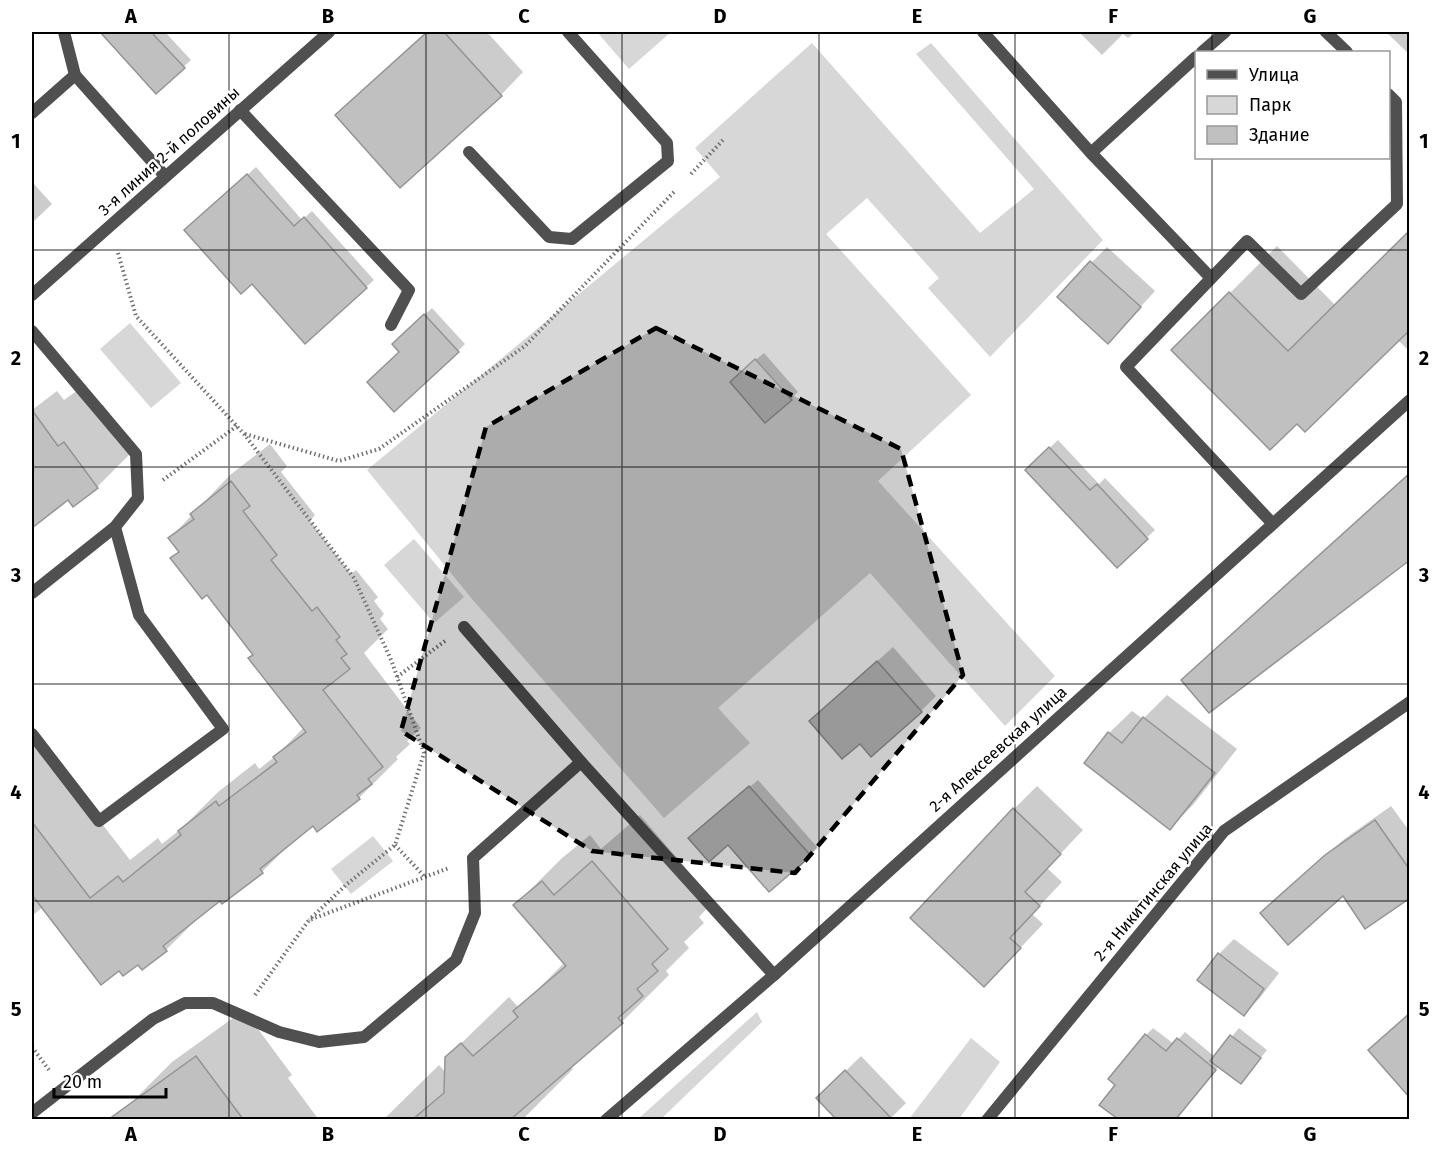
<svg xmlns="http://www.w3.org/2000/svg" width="1441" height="1151" font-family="'Fira Sans',sans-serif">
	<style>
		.green { fill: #d7d7d7 }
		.shadow { fill: #0003 }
		.building { fill: #c0c0c0; stroke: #949494; stroke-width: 1.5 }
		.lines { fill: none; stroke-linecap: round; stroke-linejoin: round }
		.path { stroke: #727272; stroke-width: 4; stroke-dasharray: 1.5 3; stroke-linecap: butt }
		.service { stroke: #505050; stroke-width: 12 }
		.minor { stroke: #505050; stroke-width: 12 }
		.marked { fill: #000; fill-opacity: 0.2; stroke: #000; stroke-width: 4.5; stroke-dasharray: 12 8; stroke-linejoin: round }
		.grid { fill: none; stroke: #000; stroke-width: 1.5; stroke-opacity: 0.55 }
		.labels { text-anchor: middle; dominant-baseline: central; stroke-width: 5; stroke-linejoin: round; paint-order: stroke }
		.street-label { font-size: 16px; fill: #000; stroke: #fff }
		.neatline { fill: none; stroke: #000; stroke-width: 2 }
		.grid-label { font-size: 20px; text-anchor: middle; font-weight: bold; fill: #000 }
	</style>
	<rect width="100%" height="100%" fill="#fff"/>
	<g class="green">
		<polygon points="597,32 671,32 629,69"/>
		<polygon points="812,43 980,233 1034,189 916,54 931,43 1103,240 990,357 928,288 939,278 867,198 826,234 971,395 878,481 1055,676 1005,726 870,573 718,708 750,743 664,818 472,599 367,470 720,177 695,148"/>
		<polygon points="130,323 181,383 151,408 100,349"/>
		<polygon points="414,539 464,597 434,623 384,565"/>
		<polygon points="373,836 393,861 351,894 331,869"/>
		<polygon points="757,1012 762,1022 661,1119 638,1119"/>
		<polygon points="971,1038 1000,1062 959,1119 909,1119"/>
	</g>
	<g class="shadow">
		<polygon points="102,32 165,32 191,60 156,92"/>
		<polygon points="427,32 487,32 523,72 501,95 360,93"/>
		<polygon points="1079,32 1135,32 1128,38 1123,34 1102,55"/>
		<polygon points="1386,32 1410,32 1410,55"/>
		<polygon points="256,167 302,220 312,211 374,280 305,342 252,282 194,223"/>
		<polygon points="34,184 52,204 32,223 32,186"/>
		<polygon points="1410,232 1410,348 1408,350 1397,339 1297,422 1173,350 1277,246 1336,306"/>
		<polygon points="1107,247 1155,291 1123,326 1059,296"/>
		<polygon points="432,308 465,344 458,351 401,337"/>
		<polygon points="764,353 798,392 791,399 739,374"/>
		<polygon points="82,387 98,408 103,405 136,448 97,487 68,498 32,526 32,410 57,391 64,400"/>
		<polygon points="1058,440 1099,484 1105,478 1155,530 1117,566 1027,470"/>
		<polygon points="270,444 287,466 281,472 315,515 310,521 351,574 356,570 378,597 374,601 384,614 380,619 388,629 364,653 421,728 407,741 410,744 396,757 398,759 359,798 313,824 297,837 262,872 222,902 220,899 204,912 166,950 142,968 138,963 43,907 32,916 32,743 68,789 72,785 130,860 158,838 162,844 182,828 218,792 255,763 259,769 277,755 304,727 254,655 207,592 172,558 180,550 170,538 230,475"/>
		<polygon points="1410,473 1410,558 1183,680 1206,657"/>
		<polygon points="893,647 936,696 921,711 860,741 811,721"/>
		<polygon points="1167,695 1237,749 1193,805 1170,828 1109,733 1132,711 1143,719"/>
		<polygon points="758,780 818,848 810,855 697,831"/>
		<polygon points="1037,786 1083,830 1047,868 1062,882 1032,914 1043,924 1006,963 1014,809"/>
		<polygon points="1391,806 1410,832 1410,896 1343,894 1277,898 1343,840"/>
		<polygon points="640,815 714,901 699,917 704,923 684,942 689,948 666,971 669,975 622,1022 570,1066 573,1069 522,1120 383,1120 439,1065 446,1073 447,1057 509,997 519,1008 565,962 515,905 562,858 590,835 601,849"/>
		<polygon points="1234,939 1279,973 1259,999 1244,1014 1219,954"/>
		<polygon points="244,1010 292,1075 288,1078 319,1120 132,1120 125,1109 172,1062"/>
		<polygon points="1153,1028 1174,1044 1185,1032 1215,1057 1239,1028 1267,1050 1241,1082 1219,1066 1176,1120 1120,1120 1101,1104 1117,1085 1146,1035"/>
		<polygon points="861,1056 906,1103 889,1120 838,1120 818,1098"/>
	</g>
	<g class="building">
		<polygon points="100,32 151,32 185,68 156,94"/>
		<polygon points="427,32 444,32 502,96 400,188 335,115"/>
		<polygon points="247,174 294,226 304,217 367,288 305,344 252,284 241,294 184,230"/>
		<polygon points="1410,230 1410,330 1305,432 1297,424 1270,450 1171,350 1229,292 1288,351"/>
		<polygon points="1090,261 1141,307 1108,344 1057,297"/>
		<polygon points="424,314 459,352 394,412 367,382 399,352 392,344"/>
		<polygon points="755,359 792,400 765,423 730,382"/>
		<polygon points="32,410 58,446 64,442 98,488 73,507 68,500 32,528"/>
		<polygon points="1049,447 1090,490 1097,484 1148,539 1117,568 1025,470"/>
		<polygon points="1410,473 1410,560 1209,713 1181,680"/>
		<polygon points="231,481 250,506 243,511 277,555 271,560 312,611 317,607 340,637 336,640 347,654 341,658 350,669 323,690 383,767 368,779 372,784 357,795 360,799 317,832 313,826 260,869 263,873 222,904 220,901 163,946 167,951 142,970 138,965 123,976 119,971 101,985 32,895 32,822 90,898 118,876 123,882 181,835 178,831 216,801 219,806 277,762 273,757 306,732 248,658 253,655 207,595 202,599 170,558 179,552 168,538 194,519 190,514"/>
		<polygon points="877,661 922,712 871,757 860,744 842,759 809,721"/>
		<polygon points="1143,717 1215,773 1170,830 1084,763 1108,732 1122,743"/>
		<polygon points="749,786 811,856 769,892 728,845 709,862 688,838"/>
		<polygon points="1013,808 1061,854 1025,892 1040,906 1010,938 1021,948 984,987 910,918"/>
		<polygon points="1375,820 1410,870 1410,898 1365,929 1343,896 1288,945 1260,913 1325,855"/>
		<polygon points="592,861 668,949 652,964 658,971 637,989 643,996 618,1018 623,1023 511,1119 413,1119 444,1093 445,1057 461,1043 473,1056 518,1017 513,1011 566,966 513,905 542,881 554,895"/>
		<polygon points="1218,953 1264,989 1244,1016 1197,980"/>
		<polygon points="1410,1013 1410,1098 1368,1050"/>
		<polygon points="1145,1034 1166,1051 1177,1038 1216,1070 1176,1119 1118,1119 1099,1105 1115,1085 1108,1079"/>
		<polygon points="1230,1035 1261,1058 1241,1084 1210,1061"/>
		<polygon points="196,1056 243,1119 109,1119"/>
		<polygon points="845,1070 892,1119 836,1119 816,1098"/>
	</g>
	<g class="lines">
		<g class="path">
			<polyline points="691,174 723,140"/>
			<polyline points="118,253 136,316 244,434 354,578 392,662 424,753 395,845 347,884 309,920"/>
			<polyline points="245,434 339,461 379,449 525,346 674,192"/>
			<polyline points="163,480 237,426"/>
			<polyline points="397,677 445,641"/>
			<polyline points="395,845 425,877"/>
			<polyline points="255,995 309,920 449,868"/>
			<polyline points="32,1047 49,1070"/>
		</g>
		<g class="service">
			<polyline points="64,32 75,75 165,176"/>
			<polyline points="983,32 1091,153 1211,278"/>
			<polyline points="1326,32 1347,52"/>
			<polyline points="1202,52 1225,32"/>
			<polyline points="240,110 409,290 391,325"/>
			<polyline points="32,113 75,75"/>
			<polyline points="469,152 549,237 572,239 668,161 667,143 568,32"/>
			<polyline points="1091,153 1196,57"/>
			<polyline points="32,331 136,454 138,498 115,527 32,593"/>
			<polyline points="1272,523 1126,367 1247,241 1301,294 1397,204 1396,102 1388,94"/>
			<polyline points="464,627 581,762"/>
			<polyline points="32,734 99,821 223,729 139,615 115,527"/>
			<polyline points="32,1113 153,1019 185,1003 213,1003 279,1032 319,1042 364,1037 456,960 475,913 473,858 581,762 774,975"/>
		</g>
		<g class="minor">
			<polyline points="32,295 329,32"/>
			<polyline points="606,1120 774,975 1410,400"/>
			<polyline points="987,1120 1224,831 1410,702"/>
		</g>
	</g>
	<path class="marked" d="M 656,328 L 901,449 L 963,675 L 795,873 L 592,851 L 401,731 L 486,427 Z"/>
	<path class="grid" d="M 229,32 L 229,1120M 426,32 L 426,1120M 622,32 L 622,1120M 819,32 L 819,1120M 1015,32 L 1015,1120M 1212,32 L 1212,52M 1212,158 L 1212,1120M 32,250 L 1410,250M 32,467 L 1410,467M 32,684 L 1410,684M 32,901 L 1410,901"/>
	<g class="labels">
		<g class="street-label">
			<text transform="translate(169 151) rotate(-42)">3-я линия 2-й половины</text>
			<text transform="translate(998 749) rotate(-42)">2-я Алексеевская улица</text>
			<text transform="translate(1153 892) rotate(-50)">2-я Никитинская улица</text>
		</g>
	</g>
	<rect width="1441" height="1151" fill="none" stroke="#ffffff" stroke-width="66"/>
	<rect x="1195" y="51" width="195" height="108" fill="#ffffff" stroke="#999999" stroke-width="1.5"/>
	<rect x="1207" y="70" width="30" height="9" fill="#505050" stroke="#999999" stroke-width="1.5"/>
	<text x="1249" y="81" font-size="18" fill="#000000">Улица</text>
	<rect x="1207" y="96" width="30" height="18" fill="#d7d7d7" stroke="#999999" stroke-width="1.5"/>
	<text x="1249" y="111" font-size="18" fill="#000000">Парк</text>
	<rect x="1207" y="126" width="30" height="18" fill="#c0c0c0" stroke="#999999" stroke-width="1.5"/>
	<text x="1249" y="141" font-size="18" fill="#000000">Здание</text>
	<path d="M54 1088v9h112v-9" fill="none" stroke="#000000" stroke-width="3"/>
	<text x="63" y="1088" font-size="18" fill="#000000" stroke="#ffffff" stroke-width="4.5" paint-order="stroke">20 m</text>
	<rect x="33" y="33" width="1375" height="1085" class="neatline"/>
	<g class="grid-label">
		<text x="131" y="23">A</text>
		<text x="328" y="23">B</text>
		<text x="524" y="23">C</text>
		<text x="720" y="23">D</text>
		<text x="917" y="23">E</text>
		<text x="1113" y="23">F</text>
		<text x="1310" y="23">G</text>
		<text x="16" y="148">1</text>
		<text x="1424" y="148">1</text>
		<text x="16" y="365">2</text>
		<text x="1424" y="365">2</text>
		<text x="16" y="582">3</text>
		<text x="1424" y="582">3</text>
		<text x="16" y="799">4</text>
		<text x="1424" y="799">4</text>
		<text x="16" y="1016">5</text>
		<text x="1424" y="1016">5</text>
		<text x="131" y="1141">A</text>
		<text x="328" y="1141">B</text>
		<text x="524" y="1141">C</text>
		<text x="720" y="1141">D</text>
		<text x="917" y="1141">E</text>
		<text x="1113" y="1141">F</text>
		<text x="1310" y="1141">G</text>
	</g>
</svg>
